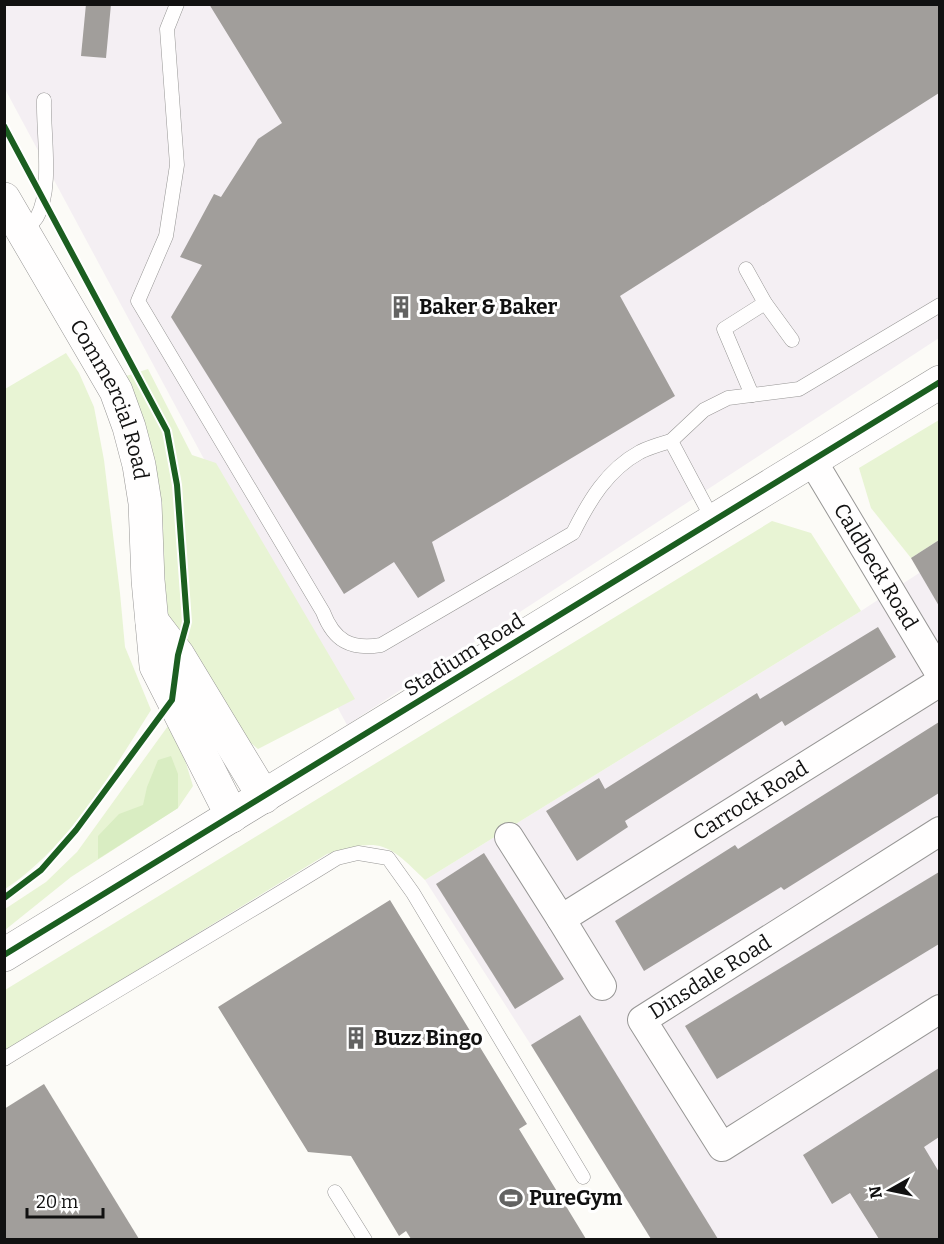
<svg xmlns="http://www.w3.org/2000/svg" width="944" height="1244" font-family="Bitter,serif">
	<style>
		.industrial { fill: #f4eff3 }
		.green { fill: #e8f4d4 }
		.forest { fill: #d9edc2 }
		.building { fill: #a19e9b }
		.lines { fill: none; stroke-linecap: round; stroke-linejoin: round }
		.service-casing { stroke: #979695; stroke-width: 15 }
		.minor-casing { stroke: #979695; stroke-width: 30 }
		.tertiary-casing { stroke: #979695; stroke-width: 34 }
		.service { stroke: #fffefe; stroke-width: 14 }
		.minor { stroke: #fffefe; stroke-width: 28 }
		.tertiary { stroke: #fffefe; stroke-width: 33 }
		.cycleway-casing { stroke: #fff; stroke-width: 10 }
		.cycleway { stroke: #1b5e20; stroke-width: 6 }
		.labels { text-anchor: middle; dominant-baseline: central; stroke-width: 6; stroke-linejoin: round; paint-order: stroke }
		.poi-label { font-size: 21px; font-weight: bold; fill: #111; stroke: #fff; text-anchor: start }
		.street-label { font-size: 21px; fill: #111; stroke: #fff }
	</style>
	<rect width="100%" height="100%" fill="#fcfbf7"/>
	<g class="industrial">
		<polygon points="4,5 939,5 939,338 347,725 5,89"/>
		<polygon points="939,560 939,1239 651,1239 531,1045 425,880 861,611"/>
	</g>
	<g class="green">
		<path d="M 66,353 L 79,373 L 94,407 L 104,460 L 120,593 L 125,647 L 151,710 C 111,773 68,848 5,889 L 5,389 Z"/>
		<polygon points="148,369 192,455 216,463 355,699 258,749 229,725 164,614 159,498 151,444 117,379"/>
		<polygon points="939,420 939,540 911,558 871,508 859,468"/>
		<path d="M 772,521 L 811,533 L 861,611 L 425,880 C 386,841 380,838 327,854 L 5,1051 L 5,990 Z"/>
		<polygon points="168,726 185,760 193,786 178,808 71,877 5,930 5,909 46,882 77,852"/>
	</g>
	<polygon class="forest" points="171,756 178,774 178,808 98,859 98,836 119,814 143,805 147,787 158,760"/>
	<g class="building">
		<polygon points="86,4 111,4 106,58 81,56"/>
		<polygon points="209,4 939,4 939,93 620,296 675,396 432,542 445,581 418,598 394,562 344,594 171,317 202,265 180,257 214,194 221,197 258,139 282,123"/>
		<polygon points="939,540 939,606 911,558"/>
		<polygon points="878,627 896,657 785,726 782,721 625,821 628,827 577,861 546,811 599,778 605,789 757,693 760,699"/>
		<polygon points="939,722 939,793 784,890 781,887 644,971 615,921 735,845 738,849"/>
		<polygon points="484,853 564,979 515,1009 436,884"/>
		<polygon points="939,872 939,944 717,1079 685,1026"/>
		<polygon points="390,900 527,1124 519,1129 586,1239 411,1239 406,1231 399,1236 351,1156 308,1152 218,1007"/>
		<polygon points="580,1015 718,1239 651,1239 531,1045"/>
		<polygon points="939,1068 939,1137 924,1147 939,1172 939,1239 879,1239 850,1193 832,1204 803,1155"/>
		<polygon points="44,1084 139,1239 4,1239 4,1109"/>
	</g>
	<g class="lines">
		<g class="service-casing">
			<g id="service">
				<path d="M 177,4 L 167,29 L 177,165 L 166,236 L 138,301 L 323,612 C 334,641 351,650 381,645 L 573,533 C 589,501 607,470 640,452 C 650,447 661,444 671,441 L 713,520"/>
				<path d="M 24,231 C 28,227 34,222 37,217 C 53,189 43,133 44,100"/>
				<polyline points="746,269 765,303 792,340"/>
				<polyline points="752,395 724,329 765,303"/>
				<polyline points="671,441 704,410 728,398 799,389 940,305"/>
				<path d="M 4,1059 C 115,991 227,926 337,858 L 358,853 L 388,858 L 413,893 L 583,1177"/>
				<polyline points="335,1192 365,1240"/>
			</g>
		</g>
		<g class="minor-casing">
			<g id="minor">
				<path id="s1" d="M 812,460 L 940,674"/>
				<polyline points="940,831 642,1020 722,1147 940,1009"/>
				<polyline points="509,837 561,919"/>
				<path id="s2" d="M 602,986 L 561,919 L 940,682"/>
			</g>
		</g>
		<g class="tertiary-casing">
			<g id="tertiary">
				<path id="s3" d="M 4,199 L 116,391 L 129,427 L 139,465 L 145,503 L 148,580 L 156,666 L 232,816"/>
				<polyline points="152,621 178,655 264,797"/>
				<polyline points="4,955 940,382"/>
			</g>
		</g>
		<use href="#service" class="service"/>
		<use href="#minor" class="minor"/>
		<use href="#tertiary" class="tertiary"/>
		<g class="cycleway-casing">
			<g id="cycleway">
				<polyline points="4,126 167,431 177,485 187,622 178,655 172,700 76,830 41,870 4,898"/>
				<polyline points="4,955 940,382"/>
			</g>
		</g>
		<use href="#cycleway" class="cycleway"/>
	</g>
	<defs>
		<g id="building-bare" transform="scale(1.8)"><path d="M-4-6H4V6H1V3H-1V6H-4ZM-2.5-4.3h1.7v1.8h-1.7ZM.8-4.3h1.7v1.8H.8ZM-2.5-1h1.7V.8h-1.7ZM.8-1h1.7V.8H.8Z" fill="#636362" stroke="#fff" stroke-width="2.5" paint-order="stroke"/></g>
		<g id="stadium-bare" transform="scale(1.8)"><path d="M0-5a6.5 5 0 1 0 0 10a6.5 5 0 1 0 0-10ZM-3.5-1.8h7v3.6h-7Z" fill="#636362" stroke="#fff" stroke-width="2.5" paint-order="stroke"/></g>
	</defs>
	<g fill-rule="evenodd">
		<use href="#building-bare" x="401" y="307"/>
		<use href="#building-bare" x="356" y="1038"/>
		<use href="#stadium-bare" x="511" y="1198"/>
	</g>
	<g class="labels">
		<g class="poi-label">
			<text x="419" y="307">Baker &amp; Baker</text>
			<text x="374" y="1038">Buzz Bingo</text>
			<text x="529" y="1198">PureGym</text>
		</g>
		<g class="street-label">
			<text stroke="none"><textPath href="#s3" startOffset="228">Commercial Road</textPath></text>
			<text stroke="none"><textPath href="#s1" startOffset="124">Caldbeck Road</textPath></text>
			<text transform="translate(464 655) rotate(-32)">Stadium Road</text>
			<text stroke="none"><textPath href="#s2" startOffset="302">Carrock Road</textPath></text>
			<text transform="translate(710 977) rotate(-32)">Dinsdale Road</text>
		</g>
	</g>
	<rect width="944" height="1244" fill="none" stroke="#111111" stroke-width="12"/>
	<g transform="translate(890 1190) rotate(261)" stroke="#ffffff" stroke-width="4.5" paint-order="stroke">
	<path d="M0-4.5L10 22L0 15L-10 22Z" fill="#111111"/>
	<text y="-9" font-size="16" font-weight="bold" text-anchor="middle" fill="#111111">N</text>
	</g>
	<path d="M27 1208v9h76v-9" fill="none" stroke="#111111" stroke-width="3"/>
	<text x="36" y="1208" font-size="18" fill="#111111" stroke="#ffffff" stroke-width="4.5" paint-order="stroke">20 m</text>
</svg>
